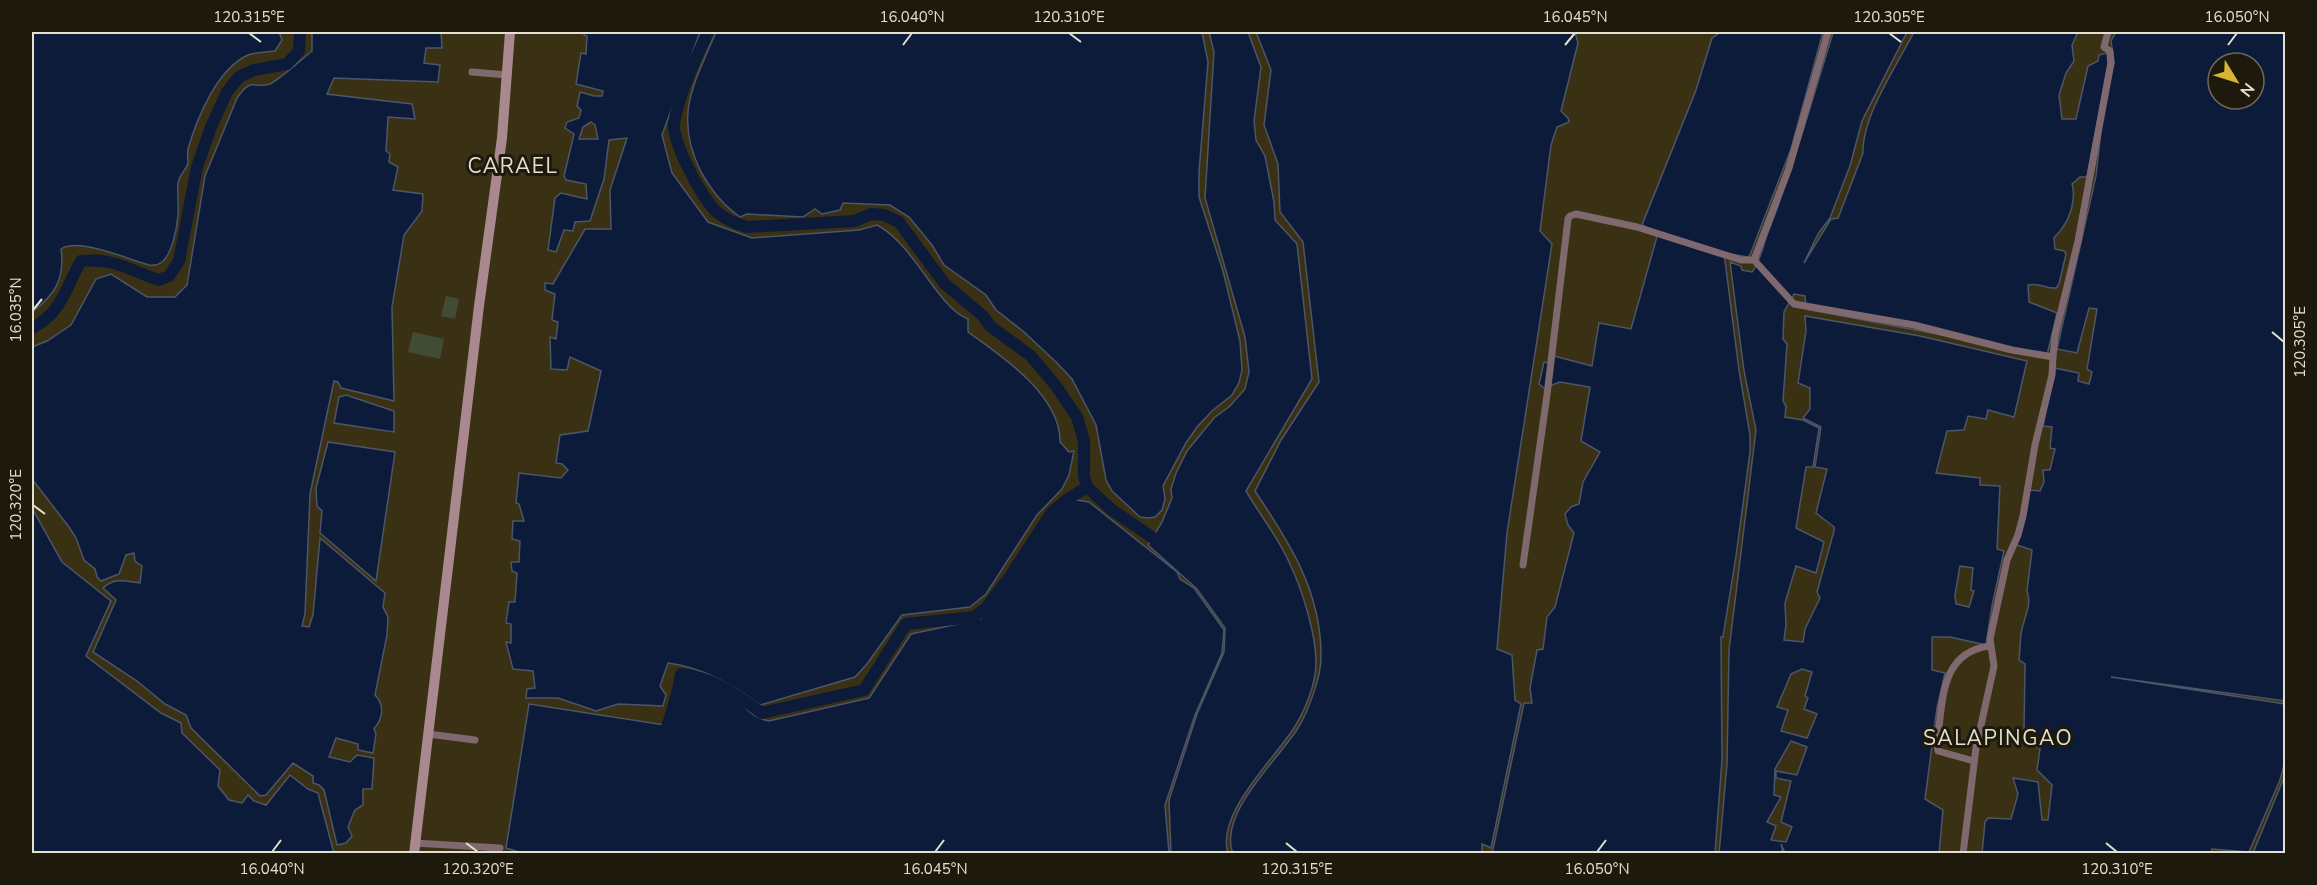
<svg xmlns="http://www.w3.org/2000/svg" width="2317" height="885" font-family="'Nunito Sans',sans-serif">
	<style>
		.green { fill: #424c35 }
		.water { fill: #0c1b3a; stroke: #4d5667; stroke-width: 1.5; fill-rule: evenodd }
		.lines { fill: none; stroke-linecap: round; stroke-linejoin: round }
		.river { stroke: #0c1b3a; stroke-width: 12 }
		.street { stroke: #7f696e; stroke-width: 7 }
		.secondary { stroke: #a98890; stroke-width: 10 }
		.ticks { fill: none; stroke: #e4dfcf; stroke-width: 2 }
		.labels { text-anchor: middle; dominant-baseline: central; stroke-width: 6; stroke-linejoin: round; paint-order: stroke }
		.quarter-label { font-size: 21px; letter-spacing: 1.5px; fill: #e4dfcf; stroke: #1d190d }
		.neatline { fill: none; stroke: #e4dfcf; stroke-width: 2 }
		.ticks-label { font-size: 15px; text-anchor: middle; fill: #e4dfcf }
	</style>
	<rect width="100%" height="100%" fill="#3a3115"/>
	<g class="green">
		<polygon points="446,296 459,299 455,319 441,316"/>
		<polygon points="413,332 444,339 440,359 408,352"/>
	</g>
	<g class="water">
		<path d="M 32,32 L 279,32 L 282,40 L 275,51 C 267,52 256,52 248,55 C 217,69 197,118 188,149 C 187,154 188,158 188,163 C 186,170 179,176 178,183 C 177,194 179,205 178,215 C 177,228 172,254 162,262 C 158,265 154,266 149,265 C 130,260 79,237 61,249 C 65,279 55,295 32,312 Z"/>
		<path d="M 312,32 L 441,32 L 442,48 L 426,48 L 424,63 L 440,65 L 438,82 L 334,78 L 327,94 L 412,104 L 415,119 L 388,117 L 386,151 L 390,154 L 389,162 L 398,167 L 393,190 L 423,194 L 422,211 L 404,235 L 392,307 L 394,401 L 341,388 L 338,382 L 334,381 L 310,494 L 305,614 L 302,626 L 309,627 L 313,615 L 320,538 L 385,593 L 383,607 L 388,617 L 387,635 L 375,695 C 385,705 383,718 374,729 L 376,734 L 373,753 L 358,750 L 358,744 L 336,738 L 329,757 L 350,762 L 357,755 L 374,758 L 372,789 L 363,789 L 363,805 L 355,810 L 348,827 L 352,836 L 346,843 L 337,845 L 324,790 L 319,785 L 313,783 L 313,776 L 293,763 L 266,795 L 260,796 L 191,728 L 186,715 L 165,704 L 137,681 L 93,652 L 116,600 L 103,588 C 115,577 125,581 140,583 L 142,566 L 135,561 L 134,553 L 126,555 L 119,574 L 101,581 L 97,577 L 95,569 L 84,560 L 76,538 L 69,527 L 32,479 L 32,347 L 47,341 L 71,325 L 96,279 L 111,274 L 147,297 L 175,297 L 187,285 L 205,176 L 237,98 C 253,75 253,90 270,84 C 279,80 303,58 312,51 Z"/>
		<path d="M 584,32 L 700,32 L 662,135 L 672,173 L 708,222 L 752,238 L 859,230 L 877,225 C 914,244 937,307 968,319 L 968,332 C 1002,356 1061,396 1060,442 L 1069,452 L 1074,451 L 1069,475 L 1062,489 L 1037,515 L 986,594 L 970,607 L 902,615 L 867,664 L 855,677 L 760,705 C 732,685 702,667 668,663 L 660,686 L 666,695 L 663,706 L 618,704 L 596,711 L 558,698 L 526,698 L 527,689 L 535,688 L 533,671 L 513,669 L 506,642 L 511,643 L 511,624 L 506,623 L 509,602 L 515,602 L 517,573 L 512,571 L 511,562 L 519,562 L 520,541 L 512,539 L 513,521 L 524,521 L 519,504 L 516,503 L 519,473 L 561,478 L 568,470 L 562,464 L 556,463 L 560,435 L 588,431 L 601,371 L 570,357 L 567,370 L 551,369 L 550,337 L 556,339 L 558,322 L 552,320 L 555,294 L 545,290 L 545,283 L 553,284 L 585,229 L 611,229 L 610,190 L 627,138 L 609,140 L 604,179 L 590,221 L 575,222 L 573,231 L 564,230 L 556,252 L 548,250 L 555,198 L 561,193 L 587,199 L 586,184 L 566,180 L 564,176 L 574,134 L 565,128 L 567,122 L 579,118 L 581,110 L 577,106 L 580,92 L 594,96 L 602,96 L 603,91 L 576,84 L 581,53 L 586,54 L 587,36 L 584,35 ZM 591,122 L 595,125 L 598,139 L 579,139 L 583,127 Z"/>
		<path d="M 716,32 L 1202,32 L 1208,62 L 1199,172 L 1199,197 L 1223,271 L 1240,341 L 1242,370 L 1239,383 L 1232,395 L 1212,411 L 1197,427 L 1186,443 L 1163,486 L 1165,499 L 1162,510 L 1155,517 L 1149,518 L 1140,517 L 1112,491 L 1106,480 L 1096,425 L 1072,379 L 1056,362 L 1024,332 L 996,310 L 986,295 L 944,265 L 932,245 L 909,217 L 890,205 L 843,203 L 840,210 L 822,214 L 815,209 L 803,217 L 747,214 L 740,217 C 722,204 712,191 701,172 C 673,116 694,84 716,32 Z"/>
		<path d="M 1209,32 L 1248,32 L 1261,67 L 1254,121 L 1256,140 L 1265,156 L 1274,202 L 1275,220 L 1297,244 L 1312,379 L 1246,491 C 1260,515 1278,537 1289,562 C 1302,589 1316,633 1316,663 C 1316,685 1304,713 1292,731 C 1271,762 1216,815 1228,853 L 1171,854 L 1169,800 L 1197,714 L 1224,652 L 1225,628 L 1197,589 L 1148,545 L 1162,522 L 1172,498 L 1171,489 L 1176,473 L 1187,451 L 1214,418 L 1230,406 L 1245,389 L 1249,372 L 1245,337 L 1205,198 L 1214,52 Z"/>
		<path d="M 1256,32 L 1575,32 L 1578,43 L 1561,111 L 1568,118 L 1569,122 L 1557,127 L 1551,145 L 1540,231 L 1552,244 L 1507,533 L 1497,649 L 1512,655 L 1515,700 L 1521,704 L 1491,848 L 1482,844 L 1482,853 L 1233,854 C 1217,814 1279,759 1298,728 C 1308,712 1321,677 1321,658 C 1322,593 1290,543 1255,491 L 1281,440 L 1319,382 L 1303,242 L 1280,212 L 1278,164 L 1264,125 L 1271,70 Z"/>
		<polygon points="1721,32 1823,32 1791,149 1750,255 1748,257 1724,253 1739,370 1750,435 1750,452 1736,556 1723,637 1721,637 1722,760 1715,853 1492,854 1524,703 1532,703 1530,688 1537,650 1543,649 1547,617 1555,607 1574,533 1568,525 1565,514 1571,507 1579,504 1583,482 1600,452 1581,441 1590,387 1560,382 1544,388 1539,384 1544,362 1552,364 1554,356 1592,366 1599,323 1631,329 1658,233 1642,225 1696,90 1712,38"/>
		<path d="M 1836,32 L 1907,32 L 1862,121 L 1850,166 L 1830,218 L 1818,234 L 1804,263 L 1831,219 L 1838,218 L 1863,153 C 1862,116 1897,65 1914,32 L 2078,32 L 2072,45 L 2074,61 L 2066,73 L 2059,95 L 2062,119 L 2076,119 L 2088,66 L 2098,61 L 2099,55 L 2107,53 L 2108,64 L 2087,177 L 2080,177 L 2072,184 C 2076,197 2071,216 2063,227 C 2061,231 2057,234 2054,238 L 2055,249 L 2064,251 L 2066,254 L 2059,284 L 2056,288 C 2045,289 2041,282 2028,285 L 2029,302 L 2057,313 L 2047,355 L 1806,309 L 1805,296 L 1794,294 L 1784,312 L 1783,339 L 1787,344 L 1783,401 L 1786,406 L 1785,417 L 1803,420 L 1819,428 L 1813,467 L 1806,467 L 1796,528 L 1824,542 L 1816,573 L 1796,566 L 1785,603 L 1786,625 L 1784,640 L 1803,642 L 1805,629 L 1820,598 L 1817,592 L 1834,531 L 1834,527 L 1816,513 L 1827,469 L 1815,467 L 1821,427 L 1803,418 L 1810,409 L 1810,388 L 1798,383 L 1806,331 L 1805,316 L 1920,336 L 2027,361 L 2014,417 L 1988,410 L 1986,419 L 1968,416 L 1964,430 L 1947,431 L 1936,473 L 1980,478 L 1980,485 L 2000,486 L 1997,549 L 2004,551 L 1992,606 L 1986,645 L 1950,637 L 1932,637 L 1932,670 L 1945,673 L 1937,708 L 1925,799 L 1943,810 L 1939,853 L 1785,853 L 1781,844 L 1783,853 L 1719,854 L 1727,764 L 1729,650 L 1756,430 L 1744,371 L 1730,262 L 1741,266 L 1742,270 L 1752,272 C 1761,261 1763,244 1769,230 C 1794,166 1812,100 1833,33 ZM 1960,566 L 1973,568 L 1971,590 L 1974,591 L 1969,607 L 1956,604 L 1955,595 ZM 1802,669 L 1812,672 L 1805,696 L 1808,698 L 1804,709 L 1817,714 L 1807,738 L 1781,731 L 1788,710 L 1777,707 L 1791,674 ZM 1791,741 L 1807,747 L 1797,775 L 1776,771 L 1776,778 L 1791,781 L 1781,822 L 1792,827 L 1786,842 L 1771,840 L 1776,826 L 1767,822 L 1781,797 L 1774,795 L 1775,769 Z"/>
		<path d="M 2116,32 L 2285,32 L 2285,701 L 2111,677 L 2285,704 L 2285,761 L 2280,780 L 2249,852 L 2212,849 L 2210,854 L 1982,854 L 1985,822 L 1988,818 L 2011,819 L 2018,794 L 2013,778 L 2038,782 L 2042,820 L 2048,820 L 2052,785 L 2037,770 L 2040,749 L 2030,743 L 2031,735 L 2024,732 L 2025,664 L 2019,660 C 2020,651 2020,643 2021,635 C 2022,621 2033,605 2027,591 L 2032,550 L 2017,545 L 2028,490 L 2040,491 L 2044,482 L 2043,470 L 2050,470 L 2055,449 L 2050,448 L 2052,427 L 2043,426 L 2054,368 L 2079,373 L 2078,381 L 2089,384 L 2092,372 L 2087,369 L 2097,309 L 2089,308 L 2077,353 L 2057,349 L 2096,176 L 2103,113 L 2114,62 L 2111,41 ZM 2218,63 L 2254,63 L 2254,99 L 2218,99 Z"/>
		<polygon points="346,395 394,411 394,432 334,423 339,397"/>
		<polygon points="328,442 395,452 376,581 320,533 322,511 317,506 316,488"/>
		<path d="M 1077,500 L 1089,502 L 1177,572 L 1180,579 L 1194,588 L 1224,630 L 1222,653 L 1195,715 L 1165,805 L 1169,853 L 663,853 L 657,831 L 657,778 L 685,678 C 700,677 718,685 730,694 C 744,705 751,718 769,721 L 869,698 L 911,634 L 981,619 C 992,605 1005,590 1016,574 C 1033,549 1045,509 1077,500 Z"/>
		<polygon points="32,508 62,562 111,601 86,656 161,713 181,723 182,733 220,770 218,786 229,800 242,803 248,795 254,801 266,805 290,775 308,789 318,793 334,853 32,853"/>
		<polygon points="529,704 665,725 650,775 657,853 525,854 506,848"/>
		<polygon points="2285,775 2285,853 2253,853"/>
	</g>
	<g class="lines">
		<g class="river">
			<path d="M 708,32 C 695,60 680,91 674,123 C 671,140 704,203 718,213 C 727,220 737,224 747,227 L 855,221 L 871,214 L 884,215 L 899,222 L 944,283 L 983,316 L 990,326 L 1031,356 L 1056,386 L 1077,417 L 1084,441 L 1084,476 L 1087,487 L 1112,510 L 1165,546"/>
			<path d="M 32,328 C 63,312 65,288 81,261 C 116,258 128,270 159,280 L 169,276 L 179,261 L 197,167 L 211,127 L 227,92 L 239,77 L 254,70 L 287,64 L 299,51 L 300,32"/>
			<path d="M 661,854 C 655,832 651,791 655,770 C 662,737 676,707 681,674 C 714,678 735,694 762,713 L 864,690 L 906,624 L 974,617 L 986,608 L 1011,575 L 1052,512 L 1068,499 L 1087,487"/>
		</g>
		<g class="street">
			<polyline points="472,72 507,75"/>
			<polyline points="1754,260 1794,304 1914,325 2012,350 2053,357 2055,336 2078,241 2111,63 2110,51 2104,47 2108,32"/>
			<polyline points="1754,260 1789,168 1828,32"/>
			<polyline points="1523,565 1547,395 1568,219 1570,216 1576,214 1637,227 1741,260 1754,260"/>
			<polyline points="428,734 475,740"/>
			<path d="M 1974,761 L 1938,751 L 1937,744 C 1943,703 1939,652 1990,646"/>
			<polyline points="414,843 500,848"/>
			<polyline points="1963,854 1976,748 1994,666 1990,639 2007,560 2018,535 2023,516 2035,445 2052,375 2053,357"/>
		</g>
		<polyline class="secondary" points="414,854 479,306 502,138 510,32"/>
	</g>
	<path class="ticks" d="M 249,33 L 261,42M 1069,33 L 1081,42M 1889,33 L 1901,42M 903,45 L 912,33M 1565,45 L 1575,33M 2228,45 L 2237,33M 33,310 L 42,299M 2272,332 L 2284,342M 33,505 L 45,514M 466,843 L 478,852M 1286,843 L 1297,852M 2106,843 L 2117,852M 272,852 L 281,840M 935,852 L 944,840M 1597,852 L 1606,840"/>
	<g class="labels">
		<g class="quarter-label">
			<text x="513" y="166">CARAEL</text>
			<text x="1998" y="738">SALAPINGAO</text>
		</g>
	</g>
	<rect width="2317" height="885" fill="none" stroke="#1d190d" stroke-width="66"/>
	<g transform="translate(2236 81) rotate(128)"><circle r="28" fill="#1d190d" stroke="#6d685b" stroke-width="1.5"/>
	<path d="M0-4.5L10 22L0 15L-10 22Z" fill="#d7b434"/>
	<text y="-9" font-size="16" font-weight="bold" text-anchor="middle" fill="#e4dfcf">N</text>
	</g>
	<rect x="33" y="33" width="2251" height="819" class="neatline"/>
	<g class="ticks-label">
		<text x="249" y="22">120.315°E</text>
		<text x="912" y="22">16.040°N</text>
		<text x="1069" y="22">120.310°E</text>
		<text x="1575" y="22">16.045°N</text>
		<text x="1889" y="22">120.305°E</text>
		<text x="2237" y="22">16.050°N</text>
		<text transform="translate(16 310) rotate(-90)" y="5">16.035°N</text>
		<text transform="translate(2300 342) rotate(-90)" y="5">120.305°E</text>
		<text transform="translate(16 505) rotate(-90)" y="5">120.320°E</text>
		<text x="272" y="874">16.040°N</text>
		<text x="478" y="874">120.320°E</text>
		<text x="935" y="874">16.045°N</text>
		<text x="1297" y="874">120.315°E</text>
		<text x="1597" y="874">16.050°N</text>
		<text x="2117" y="874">120.310°E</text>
	</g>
</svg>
